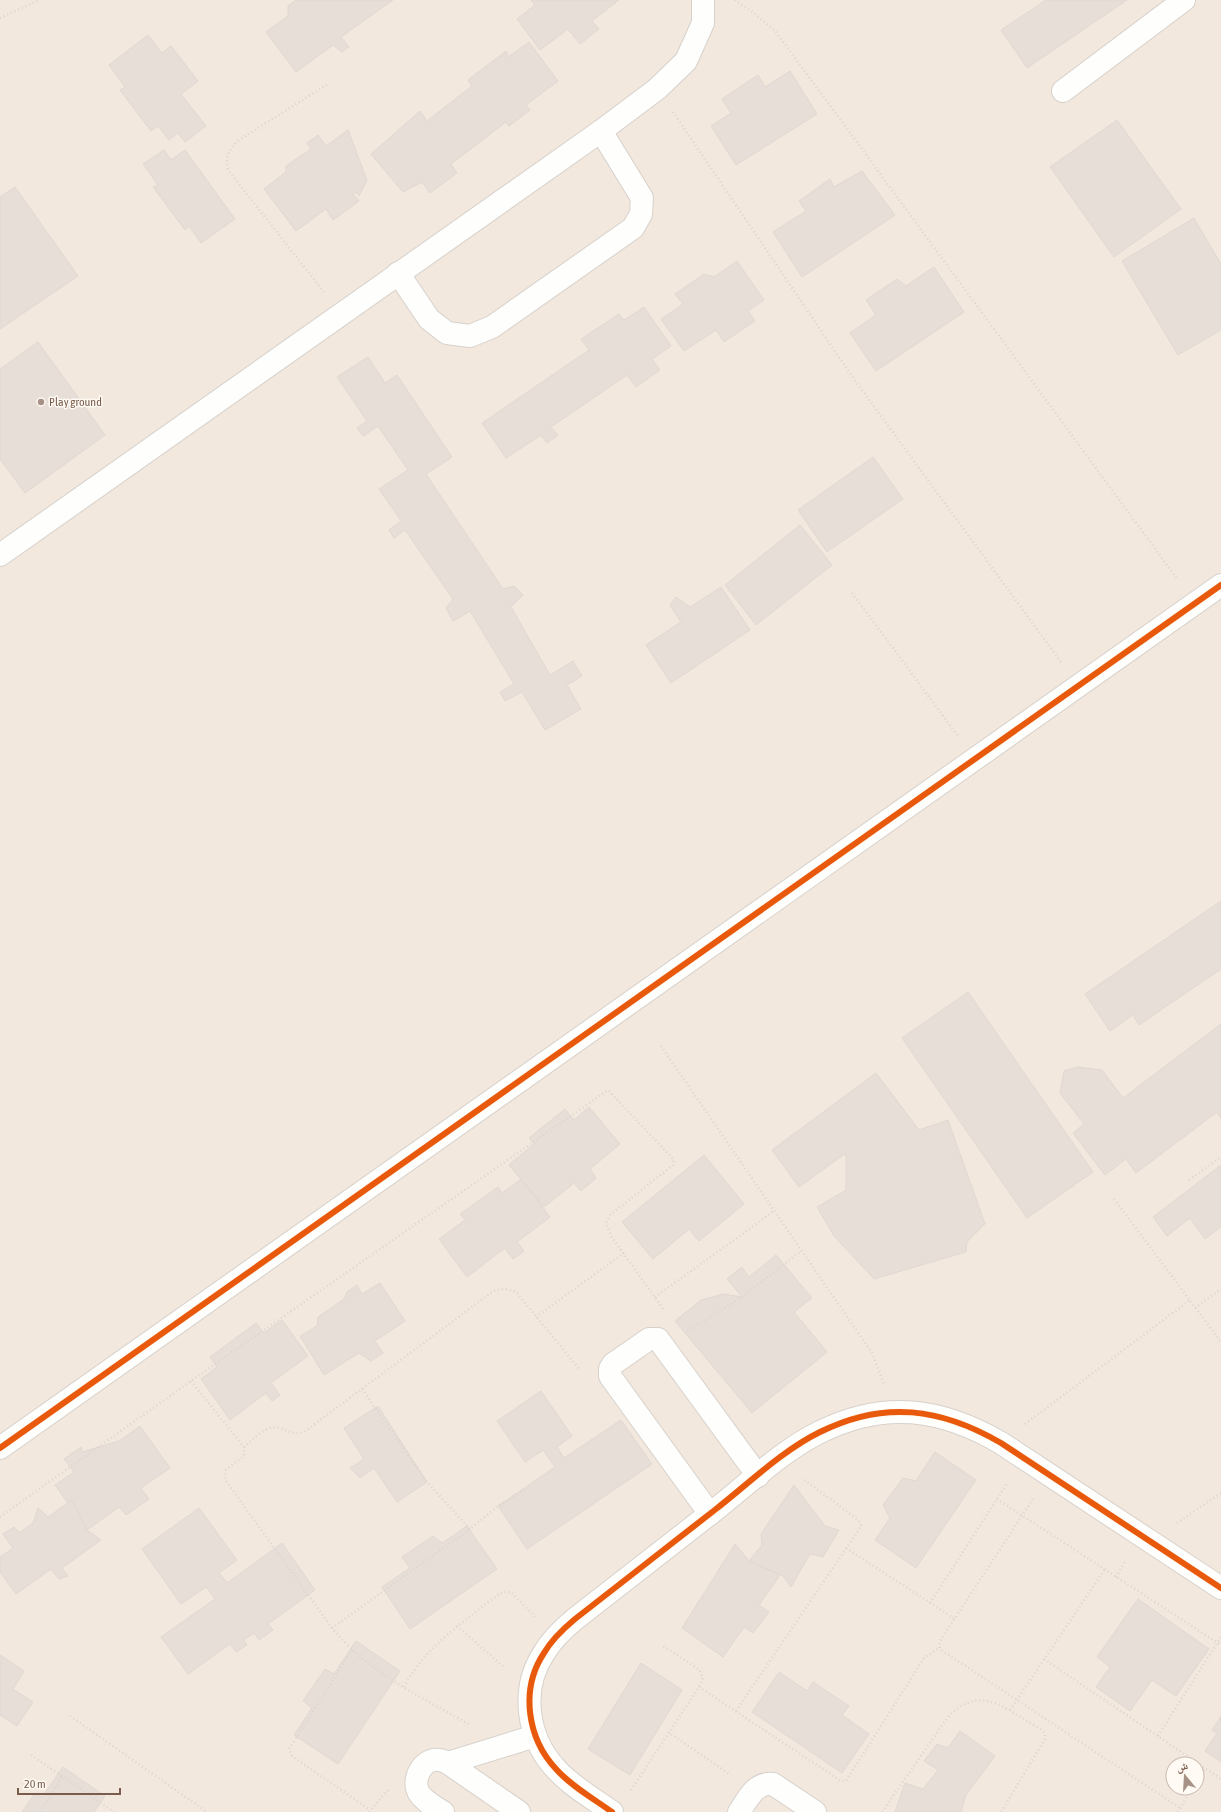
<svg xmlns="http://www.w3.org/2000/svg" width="1221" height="1812" font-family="'Asap Condensed','Noto Naskh Arabic',sans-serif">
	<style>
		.residential { fill: #f2e8de; fill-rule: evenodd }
		.building { fill: #e6ded7; stroke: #e2d8d2 }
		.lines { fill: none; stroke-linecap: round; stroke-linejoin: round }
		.minor-casing { stroke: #d7d1cb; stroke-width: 24 }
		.path { stroke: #dcd5d0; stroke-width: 2.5; stroke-dasharray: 1 3; stroke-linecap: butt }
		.minor { stroke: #fefefd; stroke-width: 22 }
		.cycleway-casing { stroke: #fffaf3; stroke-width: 8 }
		.cycleway { stroke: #e8590c; stroke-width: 6 }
		.poi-dot { fill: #a69286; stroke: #fffaf3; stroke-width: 1.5 }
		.labels { text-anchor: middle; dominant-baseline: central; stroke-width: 3; stroke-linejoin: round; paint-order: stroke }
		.poi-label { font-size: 12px; fill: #7a5c4d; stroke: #fffaf3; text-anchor: start }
	</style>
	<rect width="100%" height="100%" fill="#f9f5f0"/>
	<path class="residential" d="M 0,0 L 1221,0 L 1221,1812 L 0,1812 ZM 1173,1764 L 1197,1764 L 1197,1788 L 1173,1788 Z"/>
	<g class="building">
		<polygon points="296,0 393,0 341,37 349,47 342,52 333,45 296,72 266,32 288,16 288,6"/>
		<polygon points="531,0 619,0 592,21 599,29 580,44 568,29 540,50 517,19 535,5"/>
		<polygon points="1046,0 1127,0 1027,68 1001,30"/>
		<polygon points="148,35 162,53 171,46 198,81 181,94 206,126 185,142 178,133 169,140 158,126 151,131 120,90 125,87 109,65"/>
		<polygon points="529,42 558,81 526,105 530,110 509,126 506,122 451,164 457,173 430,193 422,182 403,192 371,154 420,111 427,121 472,86 468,80 506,51 508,57"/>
		<polygon points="790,71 817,114 736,165 711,126 731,113 722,99 758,75 765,87"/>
		<polygon points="1117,120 1181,209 1114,257 1050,167"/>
		<polygon points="348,130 367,180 359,196 356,192 353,194 359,201 333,220 326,209 296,231 264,189 286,172 286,166 311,149 307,143 318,135 326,146"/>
		<polygon points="164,150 171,160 185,150 235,219 201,243 189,226 185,230 153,187 158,185 143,164"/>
		<polygon points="862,171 895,215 802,277 773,232 806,211 799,201 830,179 834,187"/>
		<polygon points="15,187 78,276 0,329 0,197"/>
		<polygon points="1194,218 1221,264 1221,330 1178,355 1122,261"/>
		<polygon points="737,261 764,300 748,311 755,321 724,342 716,330 684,351 661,319 683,304 675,294 704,274 714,277"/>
		<polygon points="934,267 964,312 876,371 850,333 876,315 866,300 897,279 906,286"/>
		<polygon points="644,307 671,346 652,359 660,370 636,387 627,375 551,427 558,435 547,443 541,435 506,458 482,423 589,350 581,339 619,314 624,320"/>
		<polygon points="38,342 105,435 25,493 0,459 0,369"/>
		<polygon points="368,357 385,383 397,375 452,457 426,474 503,589 514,586 523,595 511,607 550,675 573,661 582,676 567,685 581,709 545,730 522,692 505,701 500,692 514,684 470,611 453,621 446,608 453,599 405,530 394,538 389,530 401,521 379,489 408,470 378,426 363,436 357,428 367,421 337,377"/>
		<polygon points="873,457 903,499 827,552 798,510"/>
		<polygon points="800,525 832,565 756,625 725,585"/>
		<polygon points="721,587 750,630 671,683 646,645 681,622 670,605 676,597 690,607"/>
		<polygon points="1221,901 1221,969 1139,1025 1133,1015 1110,1031 1085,994"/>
		<polygon points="968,992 1093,1172 1027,1218 902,1038"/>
		<polygon points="1221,1024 1221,1118 1217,1112 1136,1173 1126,1159 1105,1175 1073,1133 1084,1124 1060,1093 1064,1071 1077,1067 1102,1070 1123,1098"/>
		<polygon points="876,1073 919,1130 948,1120 985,1224 967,1242 966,1252 874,1279 834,1236 817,1207 846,1190 846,1153 799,1187 772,1150"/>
		<polygon points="589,1107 620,1144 590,1169 596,1178 581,1191 574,1183 544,1207 509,1165 534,1144 529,1138 565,1109 574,1120"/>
		<polygon points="704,1155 744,1204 699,1241 689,1229 653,1259 622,1222"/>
		<polygon points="1221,1165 1221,1227 1205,1239 1190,1218 1167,1236 1153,1217"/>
		<polygon points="521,1179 550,1217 517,1242 524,1251 513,1259 505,1248 467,1277 439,1239 465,1220 460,1214 498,1187 502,1193"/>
		<polygon points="776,1255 812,1298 794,1312 827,1352 752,1413 675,1321 701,1300 723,1294 742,1297 727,1279 742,1267 749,1277"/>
		<polygon points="380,1283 405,1321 375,1341 383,1353 371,1361 359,1353 324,1375 300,1336 317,1326 318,1317 344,1299 347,1292 357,1285 362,1294"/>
		<polygon points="282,1320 308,1356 271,1383 280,1395 272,1401 266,1393 230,1420 201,1379 217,1367 210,1357 256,1323 264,1333"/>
		<polygon points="541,1391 572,1436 557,1447 564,1458 621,1420 652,1464 527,1549 498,1506 555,1467 543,1450 525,1462 497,1421"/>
		<polygon points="378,1406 427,1482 397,1502 374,1468 360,1478 350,1468 364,1459 344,1428"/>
		<polygon points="140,1426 170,1468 141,1488 149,1499 126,1515 119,1507 87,1530 55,1485 74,1472 64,1459 81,1447 82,1452 119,1441"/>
		<polygon points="935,1452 976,1480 916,1568 875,1540 890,1518 883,1505 903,1478 916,1481"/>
		<polygon points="794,1485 825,1526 839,1530 823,1557 810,1554 791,1587 783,1576 749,1561 762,1545 761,1534"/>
		<polygon points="72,1500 87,1530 101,1540 62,1568 68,1576 59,1579 51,1569 16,1594 0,1572 0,1557 13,1548 3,1534 14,1527 19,1533 33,1523 38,1508 48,1517"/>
		<polygon points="199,1508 237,1560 219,1573 227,1583 282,1543 315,1590 268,1624 273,1630 259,1640 254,1633 244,1640 247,1645 236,1652 230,1644 188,1674 161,1637 215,1599 206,1587 181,1604 142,1549"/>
		<polygon points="467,1526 497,1569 410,1629 382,1587 410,1568 402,1557 433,1536 442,1543"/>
		<polygon points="735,1544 749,1561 780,1575 759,1605 769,1612 753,1633 744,1627 723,1657 682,1628"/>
		<polygon points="1138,1599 1209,1649 1176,1696 1152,1680 1130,1711 1096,1687 1110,1667 1097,1657"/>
		<polygon points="356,1641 400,1671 338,1764 294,1735 312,1708 303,1701 325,1669 334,1674"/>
		<polygon points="0,1655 24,1671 13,1689 33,1702 17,1726 0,1715"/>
		<polygon points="641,1663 682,1690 630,1775 588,1749"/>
		<polygon points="779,1672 807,1691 813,1682 849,1706 842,1715 869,1734 842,1773 752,1712"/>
		<polygon points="1221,1716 1221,1762 1205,1751 1217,1733 1212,1730"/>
		<polygon points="960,1731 995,1756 966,1795 961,1812 895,1812 905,1783 923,1789 938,1770 924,1761 937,1744 948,1748"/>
		<polygon points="63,1767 105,1796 94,1812 22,1812 35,1793 42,1797"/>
	</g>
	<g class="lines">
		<g class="minor-casing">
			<g id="minor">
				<polyline points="1063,91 1184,0"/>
				<polyline points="398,273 429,319 447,333 470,336 492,327 633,228 641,214 642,198 601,131"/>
				<polyline points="0,555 601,131 657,89 686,61 703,23 703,0"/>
				<polyline points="0,1448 1221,585"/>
				<polyline points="710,1514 610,1376 610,1369 613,1364 649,1339 658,1339 758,1476"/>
				<polyline points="448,1763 535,1736"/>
				<path d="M 443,1812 C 435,1807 424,1801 419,1793 C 411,1779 423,1758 439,1760 C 442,1760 446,1762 448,1763 L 519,1812"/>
				<path d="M 612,1812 C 594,1799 571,1786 556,1769 C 527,1738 520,1689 544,1653 C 552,1639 563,1629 575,1619 C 622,1582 669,1546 716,1509 C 748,1484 783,1450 820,1432 C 884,1400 941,1408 1001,1443 L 1221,1588"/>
				<path d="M 739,1812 C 748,1799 755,1782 773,1784 L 815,1812"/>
			</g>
		</g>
		<g class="path">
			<polyline points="735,0 754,13 776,32 1178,580"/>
			<polyline points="0,18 39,0"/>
			<polyline points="673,112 851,375 1061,662"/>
			<path d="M 324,292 L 228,170 C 225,156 228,150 239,140 L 328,84"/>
			<polyline points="852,593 958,736"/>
			<polyline points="661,1046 872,1353 884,1384"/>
			<polyline points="1189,1180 1221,1157"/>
			<polyline points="1114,1199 1221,1342"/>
			<polyline points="655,1297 774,1211"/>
			<polyline points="1195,1308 1221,1289"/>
			<polyline points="536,1317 624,1253"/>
			<polyline points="687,1331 742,1297 801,1251"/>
			<path d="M 191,1381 L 244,1447 L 244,1456 L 226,1470 L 225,1474 L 226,1481 L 332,1628 C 370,1674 420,1696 470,1725"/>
			<polyline points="362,1389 427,1482 470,1529"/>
			<polyline points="1025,1424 1190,1300"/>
			<path d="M 244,1447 C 253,1440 266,1424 279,1428 C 289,1431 293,1435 304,1432 L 492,1292 C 501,1288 508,1288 517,1293 L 580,1370"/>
			<polyline points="997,1499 1221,1645"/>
			<polyline points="1033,1499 940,1641 939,1645 940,1649 1180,1808"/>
			<polyline points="0,1517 191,1381 608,1090 674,1160 673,1165 610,1215 606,1223 611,1236 664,1310"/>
			<polyline points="1177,1523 1221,1493"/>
			<polyline points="846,1548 955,1619"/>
			<polyline points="1116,1577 1126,1560"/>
			<polyline points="930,1603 1008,1482"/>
			<polyline points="457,1626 505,1668"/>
			<polyline points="332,1628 470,1529 498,1506 524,1490"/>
			<polyline points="352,1650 289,1749 292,1756 370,1810"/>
			<polyline points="1044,1659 1221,1779"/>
			<path d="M 404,1687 C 420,1656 446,1635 473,1614 C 483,1606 493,1598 503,1592 L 511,1592 L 535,1617"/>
			<polyline points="699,1687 841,1781 846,1781 924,1658 940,1647"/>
			<polyline points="1010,1710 1105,1569"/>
			<polyline points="736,1711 860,1528 861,1524 857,1519 802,1478"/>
			<polyline points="70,1716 207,1812"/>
			<polyline points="668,1732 731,1775"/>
			<polyline points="1158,1736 1221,1637"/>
			<polyline points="31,1755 114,1812"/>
			<polyline points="1197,1780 1205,1768"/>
			<polyline points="631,1790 699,1687 703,1678 700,1671 697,1668 663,1646"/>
			<polyline points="40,1812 62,1777"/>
			<polyline points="369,1812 388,1790"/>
			<path d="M 882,1812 L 948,1717 C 974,1690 995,1700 1022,1718 C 1029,1723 1040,1727 1045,1734 L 1045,1739 L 1001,1812"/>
			<polyline points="1178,1812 1192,1788"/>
		</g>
		<use href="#minor" class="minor"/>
		<g class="cycleway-casing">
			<g id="cycleway">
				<polyline points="0,1448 1221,585"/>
				<path d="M 612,1812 C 594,1799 571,1786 556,1769 C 527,1738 520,1689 544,1653 C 552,1639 563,1629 575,1619 C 622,1582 669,1546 716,1509 C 748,1484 783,1450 820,1432 C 884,1400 941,1408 1001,1443 L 1221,1588"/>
			</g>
		</g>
		<use href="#cycleway" class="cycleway"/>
	</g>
	<circle class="poi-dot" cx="41" cy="402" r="4"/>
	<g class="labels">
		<g class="poi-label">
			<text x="49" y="402">Play ground</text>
		</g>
	</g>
	<g transform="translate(1185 1776) rotate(342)"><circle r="19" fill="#fffaf3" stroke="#cabbb1"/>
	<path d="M0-3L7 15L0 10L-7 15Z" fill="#a69286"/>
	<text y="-6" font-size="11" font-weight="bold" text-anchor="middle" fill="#7a5c4d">ش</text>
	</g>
	<path d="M18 1788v6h102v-6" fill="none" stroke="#7a5c4d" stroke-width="2"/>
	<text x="24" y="1788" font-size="12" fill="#7a5c4d" stroke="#fffaf3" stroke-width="3" paint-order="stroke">20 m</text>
</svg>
